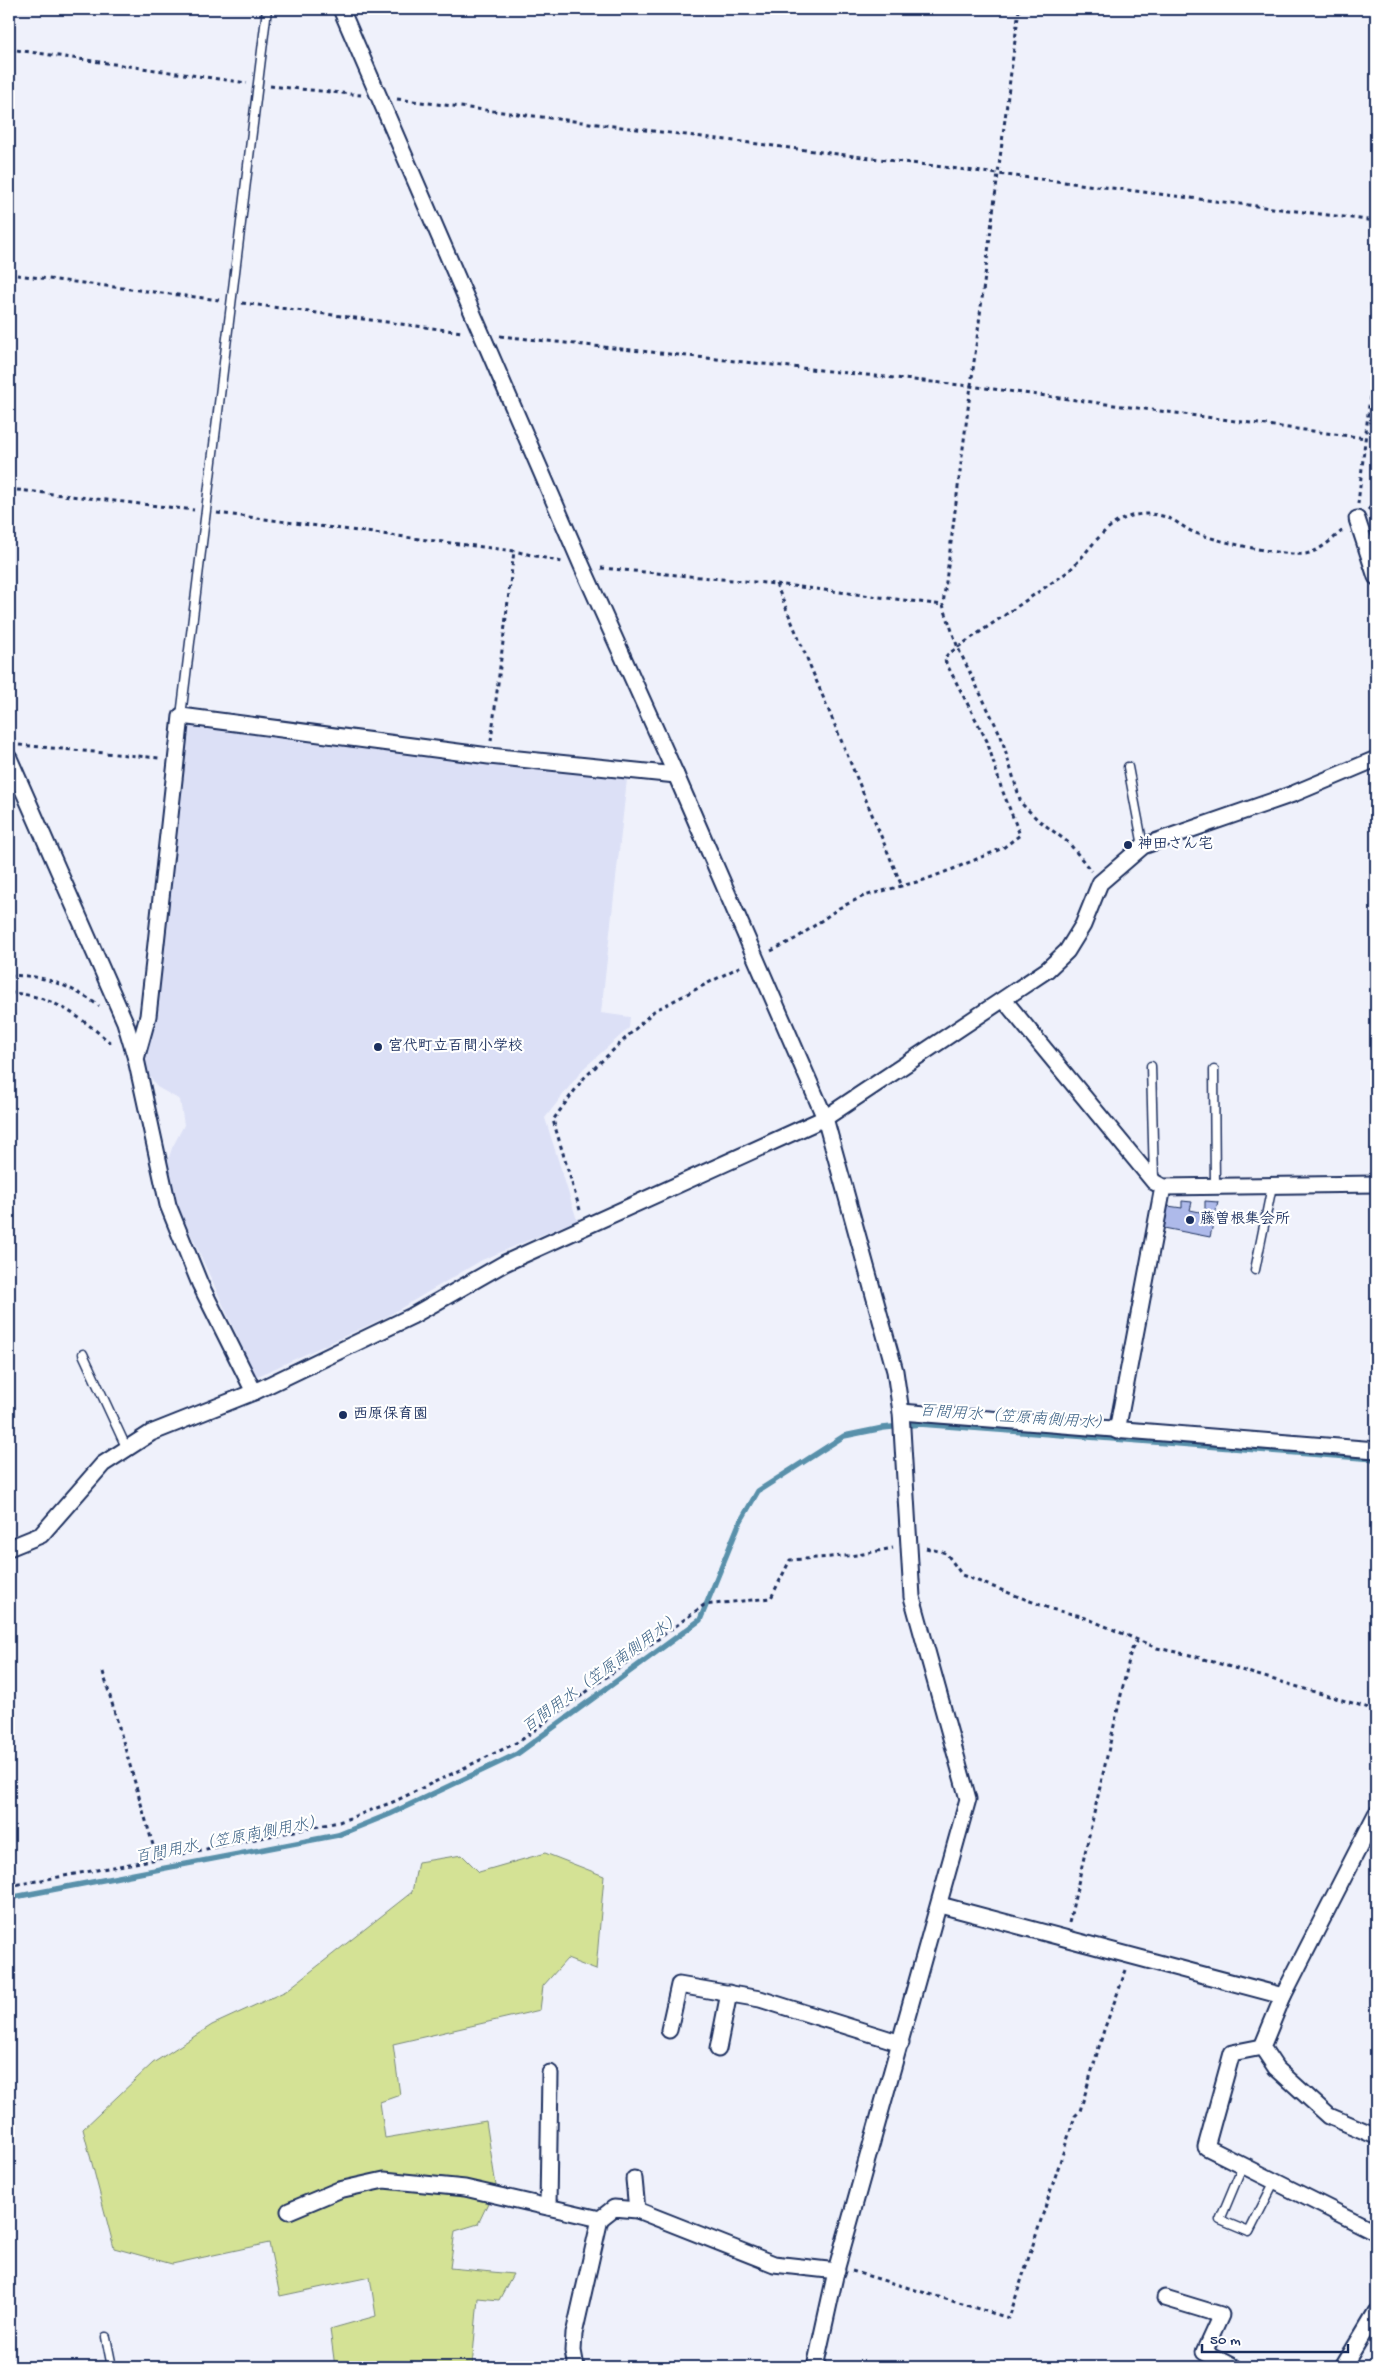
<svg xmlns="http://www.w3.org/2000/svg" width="1385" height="2376" font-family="'Gochi Hand','Klee One',sans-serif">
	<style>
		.built { fill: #dce0f6 }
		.green { fill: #d4e295; stroke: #78887a }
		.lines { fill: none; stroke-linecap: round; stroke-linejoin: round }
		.stream { stroke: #5890aa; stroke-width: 5.5 }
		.building { fill: #aebaea; stroke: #1b2f5e }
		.service-casing { stroke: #1b2f5e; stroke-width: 11 }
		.minor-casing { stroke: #1b2f5e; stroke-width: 19 }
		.path { stroke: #1b2f5e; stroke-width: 3; stroke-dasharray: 4 4; stroke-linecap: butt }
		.service { stroke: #fff; stroke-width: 8 }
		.minor { stroke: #fff; stroke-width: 15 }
		.poi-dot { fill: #1b2f5e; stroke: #fff; stroke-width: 2 }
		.labels { text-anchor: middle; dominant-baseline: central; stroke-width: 4.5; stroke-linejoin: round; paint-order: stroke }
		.poi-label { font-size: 15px; font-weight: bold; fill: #1b2f5e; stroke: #fff; text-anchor: start }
		.water-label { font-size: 16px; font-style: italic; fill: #3a6084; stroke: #fff }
	</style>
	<rect width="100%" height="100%" fill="#eff1fb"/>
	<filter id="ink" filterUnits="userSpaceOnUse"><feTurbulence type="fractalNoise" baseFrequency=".02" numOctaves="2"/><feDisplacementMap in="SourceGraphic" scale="10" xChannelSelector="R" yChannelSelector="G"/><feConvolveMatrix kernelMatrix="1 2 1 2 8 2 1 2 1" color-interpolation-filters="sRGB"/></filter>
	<g filter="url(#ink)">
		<polygon class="built" points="187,726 627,779 601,1013 630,1017 629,1028 583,1069 545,1118 577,1220 482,1260 386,1317 256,1377 176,1202 167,1163 172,1148 184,1125 180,1100 157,1087 144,1067 153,1021"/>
		<polygon class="green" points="545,1853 604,1876 596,1970 567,1959 543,1986 540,2010 393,2044 400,2095 380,2102 385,2138 486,2121 496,2186 478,2224 455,2231 450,2268 513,2274 499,2300 478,2298 472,2367 335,2367 330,2329 376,2316 370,2277 280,2296 269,2243 172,2264 114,2248 83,2129 153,2063 212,2025 286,1991 412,1892 418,1862 462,1855 479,1872"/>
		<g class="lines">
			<polyline class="stream" points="9,1898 338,1835 390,1814 517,1754 700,1620 739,1524 758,1491 844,1436 883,1428 920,1424 1376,1459"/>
		</g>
		<polygon class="building" points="1182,1201 1192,1202 1190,1210 1205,1213 1205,1201 1218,1202 1210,1237 1164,1228 1168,1206 1182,1208"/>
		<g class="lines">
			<g class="service-casing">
				<g id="service">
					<polyline points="181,716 267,9"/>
					<polyline points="1128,767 1143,846"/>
					<polyline points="1151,1066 1154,1179"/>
					<polyline points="1214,1070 1215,1186"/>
					<polyline points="1255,1270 1272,1186"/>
					<polyline points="83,1354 127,1449"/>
					<polyline points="1243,2165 1220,2220 1249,2232 1275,2181"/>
					<polyline points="106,2337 112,2367"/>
				</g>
			</g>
			<g class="minor-casing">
				<g id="minor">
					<polyline points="341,9 582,566 676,775 825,1118 895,1371 901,1412 912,1597 968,1799 837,2267 815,2367"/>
					<polyline points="1357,519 1376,577"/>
					<polyline points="9,758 125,1022 136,1059 168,1205 200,1284 254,1392"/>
					<polyline points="1004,1000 1154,1182 1163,1187 1376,1184"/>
					<polyline points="136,1059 148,1016 181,716 489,756 676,775"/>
					<polyline points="901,1412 1376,1450"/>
					<polyline points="1117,1431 1163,1187"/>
					<polyline points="9,1548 41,1535 103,1464 151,1433 254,1392 412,1316 505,1263 825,1118 1047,970 1067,951 1083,925 1100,883 1143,846 1293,794 1376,759"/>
					<polyline points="1376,1814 1283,1996 1262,2047 1276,2068 1329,2116 1376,2136"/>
					<polyline points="940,1905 1283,1996"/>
					<polyline points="669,2030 679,1985 760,1999 901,2043"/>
					<polyline points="1262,2047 1232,2053 1206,2147 1376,2232"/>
					<polyline points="718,2049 729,1993"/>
					<polyline points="634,2179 637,2210"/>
					<polyline points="548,2206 550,2073"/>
					<polyline points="289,2211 339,2190 384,2180 465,2188 600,2219 614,2208 637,2210 774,2264 837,2271"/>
					<polyline points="1165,2298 1221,2315 1204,2352 1233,2367"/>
					<polyline points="576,2367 573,2351 574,2334 600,2219"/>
					<polyline points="1343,2367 1376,2312"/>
				</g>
			</g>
			<g class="path">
				<polyline points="1019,9 943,605 958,648 1001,736 1021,803 1037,819 1069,843 1091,871"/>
				<polyline points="9,49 247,83"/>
				<polyline points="270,86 361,95"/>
				<polyline points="397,99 1376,221"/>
				<polyline points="9,274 219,300"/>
				<polyline points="242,303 462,332"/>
				<polyline points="500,336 970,386 1365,438"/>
				<polyline points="9,489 194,510"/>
				<polyline points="1358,504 1376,342"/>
				<polyline points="1368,510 1376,501"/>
				<polyline points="217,513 514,551 562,562"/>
				<polyline points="601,568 776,584 943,605"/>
				<polyline points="776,584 901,884"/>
				<polyline points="491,741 514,551"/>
				<polyline points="19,745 159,758"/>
				<path d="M 771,951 L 797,938 L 839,908 L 864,896 L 924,880 L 953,869 L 1003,848 L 1020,835 L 1001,787 L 987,741 L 944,659 L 948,654 L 1066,573 C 1085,558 1098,531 1121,520 C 1137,512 1157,512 1173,520 C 1180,524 1186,529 1193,532 C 1215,541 1282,556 1305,554 C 1319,552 1334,538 1344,529"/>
				<path d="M 9,976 C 41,973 73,987 99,1006"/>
				<path d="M 9,993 C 54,995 80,1017 113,1045"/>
				<polyline points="580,1210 553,1120 583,1079 654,1011 741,966"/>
				<polyline points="926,1548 946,1553 962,1575 1051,1609 1081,1616 1157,1648 1190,1655 1376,1710"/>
				<polyline points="103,1672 157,1859"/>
				<polyline points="9,1886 157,1859 339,1822 393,1802 520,1741 704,1605 771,1598 790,1560 858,1555 893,1548"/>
				<polyline points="1069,1923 1131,1651 1137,1640"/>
				<polyline points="852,2271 1009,2318 1075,2116 1080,2111 1104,2030 1126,1970"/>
			</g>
			<use href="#service" class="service"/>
			<use href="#minor" class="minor"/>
		</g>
	</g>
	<g class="poi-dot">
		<circle cx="1128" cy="845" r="5"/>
		<circle cx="378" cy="1047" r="5"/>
		<circle cx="1190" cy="1220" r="5"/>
		<circle cx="343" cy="1415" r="5"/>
	</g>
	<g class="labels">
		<g class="poi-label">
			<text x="1138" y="845">神田さん宅</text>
			<text x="388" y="1047">宮代町立百間小学校</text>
			<text x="1200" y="1220">藤曽根集会所</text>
			<text x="353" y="1415">西原保育園</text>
		</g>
		<g class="water-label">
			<text transform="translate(1015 1419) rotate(4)">百間用水（笠原南側用水）</text>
			<text transform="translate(603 1674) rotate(-36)">百間用水（笠原南側用水）</text>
			<text transform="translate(230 1841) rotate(-11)">百間用水（笠原南側用水）</text>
		</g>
	</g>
	<rect width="1385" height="2376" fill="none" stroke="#fff" stroke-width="30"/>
	<rect x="15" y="15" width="1355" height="2346" fill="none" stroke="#1b2f5e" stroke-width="2" filter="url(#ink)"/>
	<path d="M1202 2344v8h146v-8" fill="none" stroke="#1b2f5e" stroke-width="2.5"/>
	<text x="1210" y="2344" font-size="15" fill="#1b2f5e" stroke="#ffffff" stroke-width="4" paint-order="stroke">50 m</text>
</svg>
